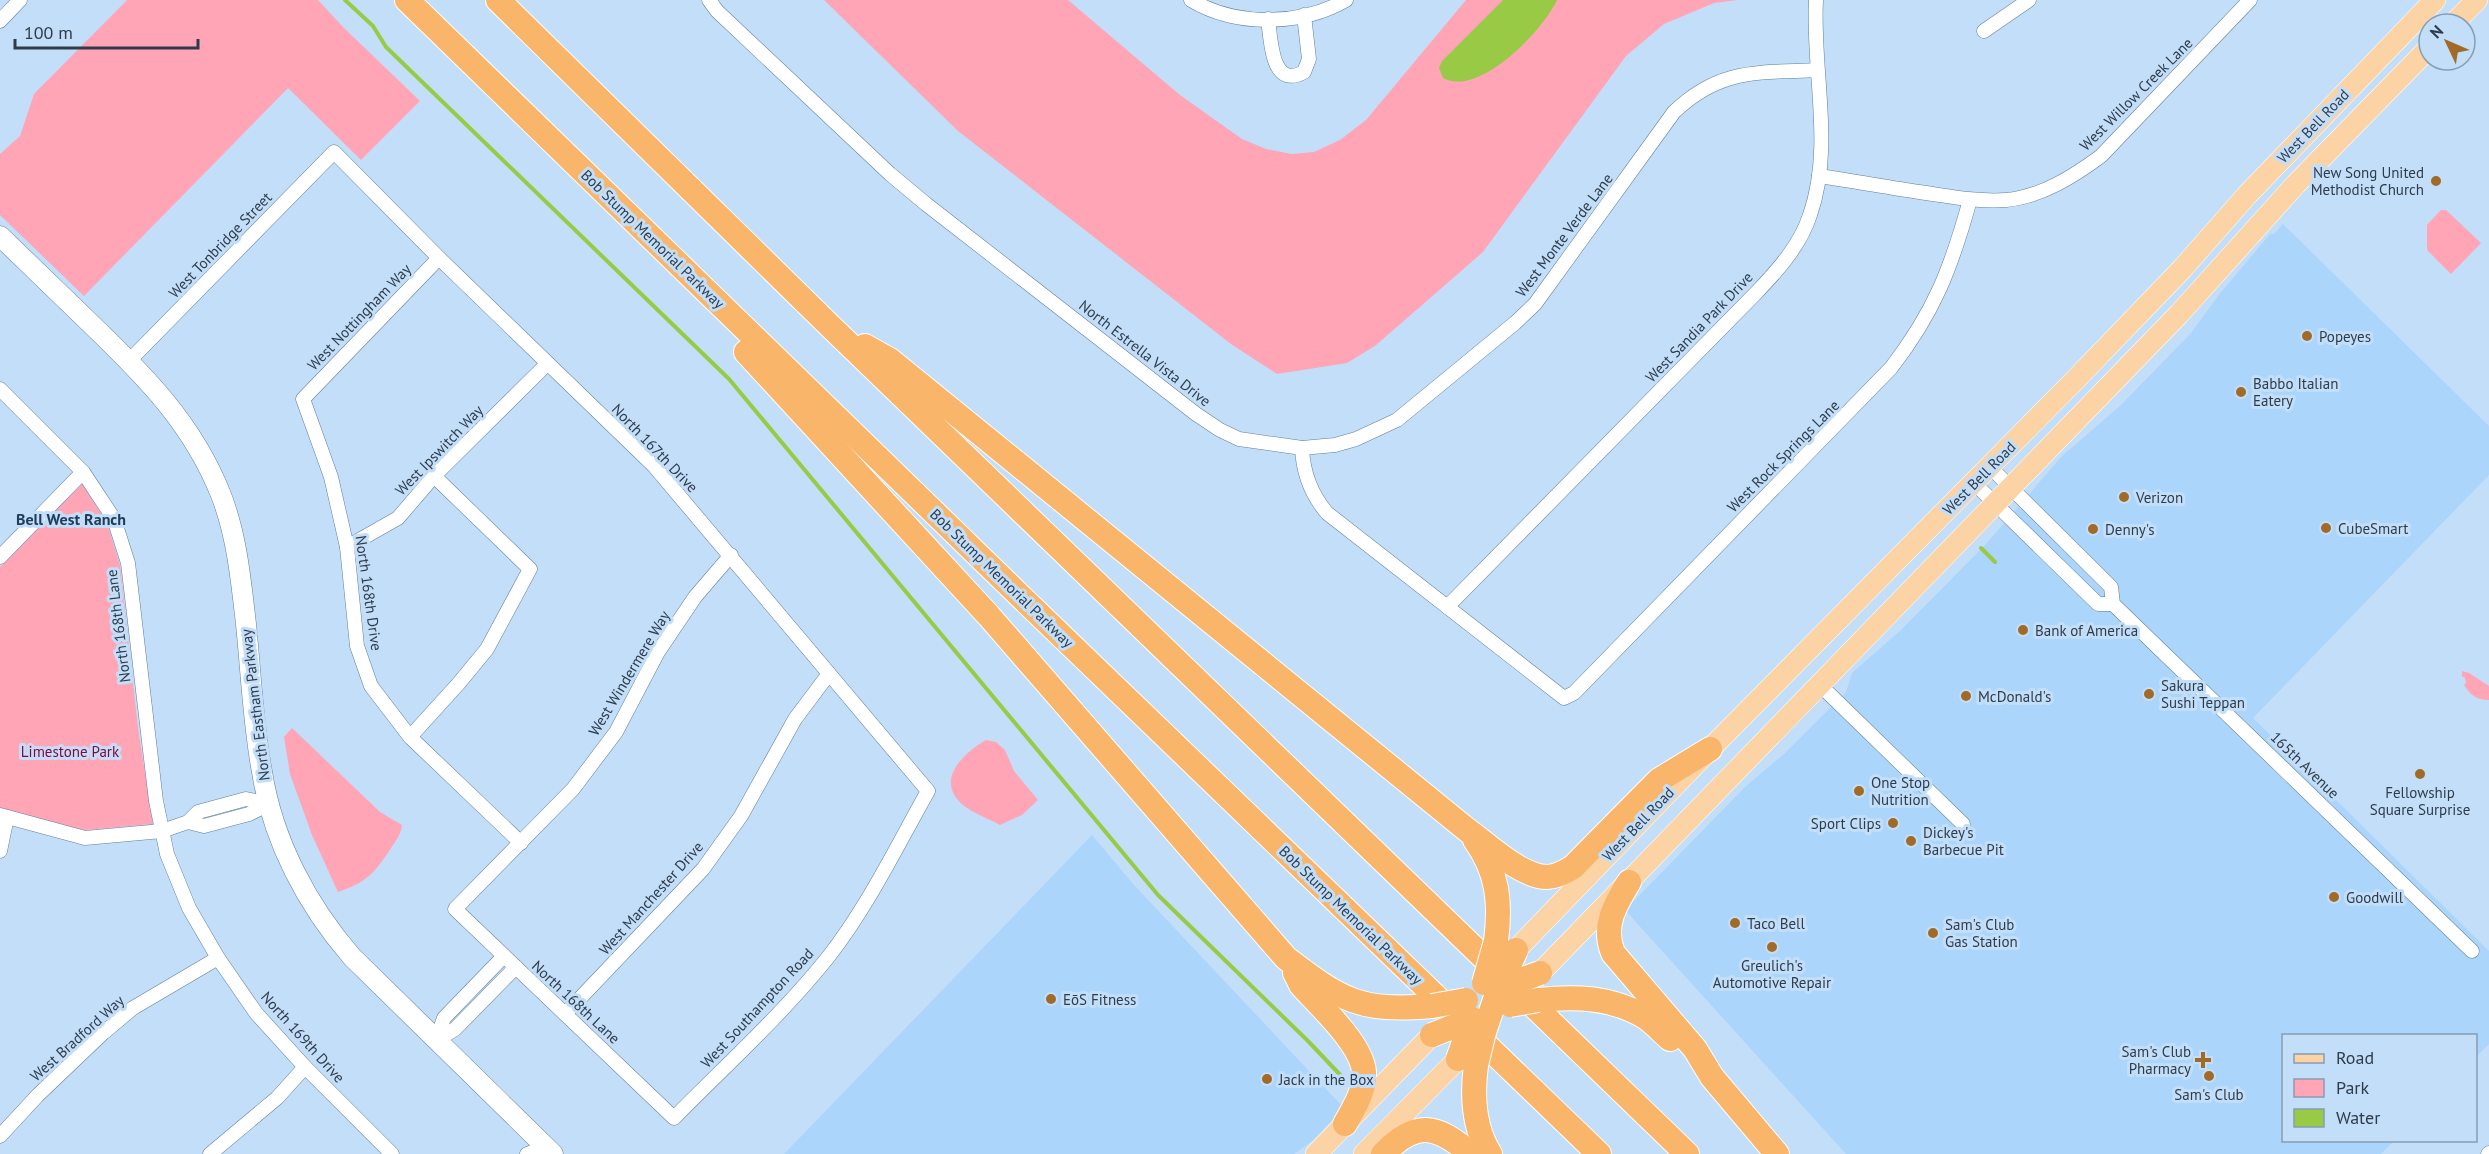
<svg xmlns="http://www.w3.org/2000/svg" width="2489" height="1154" font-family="'PT Sans',sans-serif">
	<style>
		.built { fill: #acd5fc }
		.green { fill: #ffa5b6 }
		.water { fill: #98ca45 }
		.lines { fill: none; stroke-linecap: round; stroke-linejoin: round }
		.stream { stroke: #98ca45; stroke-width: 4 }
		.street-casing { stroke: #5f7f9e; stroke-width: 15 }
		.secondary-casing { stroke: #5f7f9e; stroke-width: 21 }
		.primary-casing { stroke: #fff; stroke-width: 22 }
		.highway-casing { stroke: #fff; stroke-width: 26 }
		.street { stroke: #fff; stroke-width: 14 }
		.secondary { stroke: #fff; stroke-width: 20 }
		.primary { stroke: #fbd3a5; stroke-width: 21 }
		.highway { stroke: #f9b569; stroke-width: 24 }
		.highway-bridge-casing { stroke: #fff; stroke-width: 26; stroke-linecap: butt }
		.highway-bridge { stroke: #f9b569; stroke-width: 24 }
		.poi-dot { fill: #a16a26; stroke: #c3def9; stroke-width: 2 }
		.labels { text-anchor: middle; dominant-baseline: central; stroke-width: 6; stroke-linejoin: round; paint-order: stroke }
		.street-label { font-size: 15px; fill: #2e3c4a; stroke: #c3def9 }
		.poi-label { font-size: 15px; fill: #2e3c4a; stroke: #c3def9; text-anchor: start }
		.park-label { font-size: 15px; fill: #89063a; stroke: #c3def9 }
		.neighbourhood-label { font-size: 16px; font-weight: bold; fill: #1f3d58; stroke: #c3def9 }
	</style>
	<rect width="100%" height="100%" fill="#c3def9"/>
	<g class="built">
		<polygon points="2283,224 2489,426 2489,475 2253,718 2489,951 2489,1044 2476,1057 2476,1036 2284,1036 2284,1140 2394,1141 2381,1154 1846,1154 1625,910 1746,786 1783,755 1846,692 1852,673 1901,630 1986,544 2062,456 2121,405 2191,333 2218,296 2270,234 2274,234"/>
		<polygon points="1092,835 1134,885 1344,1108 1312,1141 1294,1154 784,1154"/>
	</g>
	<g class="green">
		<polygon points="127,0 318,0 344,28 420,101 361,160 288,88 84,296 0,215 0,154 20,136 34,94"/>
		<polygon points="824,0 1068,0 1180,95 1242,139 1266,149 1292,154 1314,152 1340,140 1366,120 1466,0 1738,0 1714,3 1664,24 1626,56 1483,252 1375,346 1347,363 1277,374 1231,344 958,131"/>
		<polygon points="2441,210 2446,210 2481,243 2451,274 2427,250 2427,225"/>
		<polygon points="82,484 107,523 120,565 138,728 153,824 85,830 0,812 0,567"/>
		<path d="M 2462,671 L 2469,673 L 2489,686 L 2489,700 C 2477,700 2470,695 2464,685 L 2466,683 L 2465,678 L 2462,676 Z"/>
		<path d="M 292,728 L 380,812 L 402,825 C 401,835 395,842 389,851 C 374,874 365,883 338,892 L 312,835 L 290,774 L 284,737 Z"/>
		<path d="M 986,740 L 996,742 L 1005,750 L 1014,771 L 1038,800 L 1022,815 L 1000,825 C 989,819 973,813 963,805 C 934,781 963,753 986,740 Z"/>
	</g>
	<path class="water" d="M 1503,0 L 1557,0 C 1544,29 1479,98 1443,78 L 1439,68 L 1442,61 Z"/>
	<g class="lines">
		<g class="stream">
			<polyline points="345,0 373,26 386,47 729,379 1158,895 1308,1041 1345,1080"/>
			<polyline points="1981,548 1995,562"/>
		</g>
		<g class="street-casing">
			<g id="street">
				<path d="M 709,0 L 717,11 L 890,174 L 926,204 L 1196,414 L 1220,430 L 1239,439 L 1302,448 L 1335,445 L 1356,439 L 1397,420 L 1515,323 L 1535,304 L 1674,112 C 1720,68 1758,73 1817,70"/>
				<path d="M 1191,0 C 1236,27 1301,26 1346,0"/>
				<path d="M 1268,19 C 1271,40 1271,90 1304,72 L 1309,59 L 1304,15"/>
				<polyline points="0,21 20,0"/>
				<polyline points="1984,31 2029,0"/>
				<path d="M 1819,176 C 1853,181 1886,187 1919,192 C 1948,196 1977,202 2006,200 C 2041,197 2074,176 2101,156 L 2250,0"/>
				<polyline points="439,258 303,399 331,477 347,547 357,646 371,686 410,737 521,843"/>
				<path d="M 129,361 L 334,152 L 439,258 L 654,466 L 928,791 C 897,846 868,906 829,956 C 783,1014 726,1065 674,1118 L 455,909 L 573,789 L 616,732 L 658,652 L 695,597 L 731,555"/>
				<polyline points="0,389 83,472 114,519 128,563 156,801 167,854 189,908 218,958 256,1013 305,1067 392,1154"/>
				<path d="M 1302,448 C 1303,473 1311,494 1327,513 L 1564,698 L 1574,693 L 1891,368 C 1935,311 1951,268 1970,200"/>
				<polyline points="1990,467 2111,587 2113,604 2472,951"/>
				<polyline points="1974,483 2098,604 2113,604"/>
				<polyline points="347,547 398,518 434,476 547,364"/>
				<polyline points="0,557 83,472"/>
				<path d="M 1447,607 L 1755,294 C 1777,271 1800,246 1810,215 C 1834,146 1812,71 1816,0"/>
				<polyline points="1819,684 1963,824"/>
				<polyline points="410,737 459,683 487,649 530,569 434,476"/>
				<polyline points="0,815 85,838 162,831 188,822 198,812 246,799 269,804"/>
				<polyline points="188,822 204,826 249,814 269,804"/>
				<polyline points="0,851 7,817"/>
				<polyline points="565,1014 703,869 741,816 795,719 828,675"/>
				<polyline points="436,1041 444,1018 504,956"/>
				<polyline points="436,1041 455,1029 516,967"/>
				<polyline points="0,1136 38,1095 103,1033 133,1008 218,958"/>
				<polyline points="210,1154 277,1098 305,1067"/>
				<polyline points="527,1154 546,1147"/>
				<polyline points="2488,1154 2489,1153"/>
			</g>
		</g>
		<g class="secondary-casing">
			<path id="secondary" d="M 0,236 C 30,265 61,295 91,324 C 145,376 193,424 221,495 C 237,536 241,581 246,624 C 251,673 253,724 262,772 C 273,841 307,905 352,957 L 553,1154"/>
		</g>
		<g class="primary-casing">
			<g id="primary">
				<polyline points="2453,24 2477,0"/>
				<polyline points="1516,950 1710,749 2076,379 2182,269 2247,195 2435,0"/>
				<polyline points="1540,973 2179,314 2296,184 2429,48"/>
				<polyline points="1316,1154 1432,1035"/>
				<polyline points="1364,1154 1458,1059"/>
			</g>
		</g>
		<g class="highway-casing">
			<g id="highway">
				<polyline points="407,0 1016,592 1599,1154"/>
				<polyline points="498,0 827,323 1687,1154"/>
				<path d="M 865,346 L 890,360 L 1466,829 C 1487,844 1521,877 1547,877 C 1556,877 1565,872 1573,867 L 1659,780 L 1710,749"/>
				<path d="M 746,352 L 989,616 L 1286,958 C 1342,1001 1360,1012 1432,1006"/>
				<path d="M 1475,840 C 1498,872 1501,903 1496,941"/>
				<path d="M 1629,882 C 1615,905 1602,926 1613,953 L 1695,1049 L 1712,1077 L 1777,1154"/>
				<path d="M 1295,973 L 1301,985 C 1319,1005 1362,1044 1364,1072 C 1365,1091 1354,1108 1345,1124"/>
				<path d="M 1538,1000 C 1575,996 1612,997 1645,1017 C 1654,1023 1662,1032 1670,1039"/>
				<polyline points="1484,1032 1499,988"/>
				<path d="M 1476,1065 C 1472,1095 1473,1127 1490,1154"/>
				<path d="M 1383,1154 C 1416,1120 1436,1124 1471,1154"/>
			</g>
		</g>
		<use href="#street" class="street"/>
		<use href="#secondary" class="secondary"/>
		<use href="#primary" class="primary"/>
		<use href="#highway" class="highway"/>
		<g class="highway-bridge-casing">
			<g id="highway-bridge">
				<polyline points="1484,983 1496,941"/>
				<polyline points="1499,988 1540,973"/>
				<polyline points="1499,988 1516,950"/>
				<polyline points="1510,1005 1538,1000"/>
				<polyline points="1432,1006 1466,1000"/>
				<polyline points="1432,1035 1472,1019"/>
				<polyline points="1458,1059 1472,1019"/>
				<polyline points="1476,1065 1484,1032"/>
			</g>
		</g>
		<use href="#highway-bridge" class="highway-bridge"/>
	</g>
	<g class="poi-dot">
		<circle cx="2436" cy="181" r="6"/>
		<circle cx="2307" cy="336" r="6"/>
		<circle cx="2241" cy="392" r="6"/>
		<circle cx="2124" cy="497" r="6"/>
		<circle cx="2326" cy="528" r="6"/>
		<circle cx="2093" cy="529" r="6"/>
		<circle cx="2023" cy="630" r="6"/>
		<circle cx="2149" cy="694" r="6"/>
		<circle cx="1966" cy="696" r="6"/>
		<circle cx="2420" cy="774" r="6"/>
		<circle cx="1859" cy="791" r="6"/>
		<circle cx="1893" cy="823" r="6"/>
		<circle cx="1911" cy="841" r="6"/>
		<circle cx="2334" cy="897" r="6"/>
		<circle cx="1735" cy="923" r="6"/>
		<circle cx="1933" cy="933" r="6"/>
		<circle cx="1772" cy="947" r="6"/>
		<circle cx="1051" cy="999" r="6"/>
		<path d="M2200 1051h6v6h6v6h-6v6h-6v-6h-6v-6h6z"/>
		<circle cx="2209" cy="1076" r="6"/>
		<circle cx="1267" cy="1079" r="6"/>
	</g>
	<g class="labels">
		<g class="street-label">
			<text transform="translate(2136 94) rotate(-45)">West Willow Creek Lane</text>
			<text transform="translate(2313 126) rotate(-46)">West Bell Road</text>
			<text transform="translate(1564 235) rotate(-53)">West Monte Verde Lane</text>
			<text transform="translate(653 239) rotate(44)">Bob Stump Memorial Parkway</text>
			<text transform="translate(220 245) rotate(-46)">West Tonbridge Street</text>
			<text transform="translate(359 317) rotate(-46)">West Nottingham Way</text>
			<text transform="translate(1699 327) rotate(-46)">West Sandia Park Drive</text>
			<text transform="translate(1145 353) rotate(38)">North Estrella Vista Drive</text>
			<text transform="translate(655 448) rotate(46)">North 167th Drive</text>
			<text transform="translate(439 450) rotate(-46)">West Ipswitch Way</text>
			<text transform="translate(1783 456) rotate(-45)">West Rock Springs Lane</text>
			<text transform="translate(1979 478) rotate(-45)">West Bell Road</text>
			<text transform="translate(1002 578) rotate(44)">Bob Stump Memorial Parkway</text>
			<text transform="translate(369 593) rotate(82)">North 168th Drive</text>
			<text transform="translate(118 626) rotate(-97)">North 168th Lane</text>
			<text transform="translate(629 673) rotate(-59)">West Windermere Way</text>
			<text transform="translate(255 705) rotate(-97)">North Eastham Parkway</text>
			<text transform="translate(2305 765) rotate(44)">165th Avenue</text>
			<text transform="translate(1638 824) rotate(-46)">West Bell Road</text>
			<text transform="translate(651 898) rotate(-48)">West Manchester Drive</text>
			<text transform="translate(1351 915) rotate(44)">Bob Stump Memorial Parkway</text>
			<text transform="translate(576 1002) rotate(43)">North 168th Lane</text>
			<text transform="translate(757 1008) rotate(-47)">West Southampton Road</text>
			<text transform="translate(303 1037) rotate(48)">North 169th Drive</text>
			<text transform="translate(77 1038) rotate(-42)">West Bradford Way</text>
		</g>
		<g class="poi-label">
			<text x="2424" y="172" text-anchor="end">New Song United<tspan x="2424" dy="17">Methodist Church</tspan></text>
			<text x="2319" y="336">Popeyes</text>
			<text x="2253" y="383">Babbo Italian<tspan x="2253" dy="17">Eatery</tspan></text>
			<text x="2136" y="497">Verizon</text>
			<text x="2338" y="528">CubeSmart</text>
			<text x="2105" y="529">Denny's</text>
			<text x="2035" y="630">Bank of America</text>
			<text x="2161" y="685">Sakura<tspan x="2161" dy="17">Sushi Teppan</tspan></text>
			<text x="1978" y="696">McDonald's</text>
			<text x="1871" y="782">One Stop<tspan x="1871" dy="17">Nutrition</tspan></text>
			<text x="2420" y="792" text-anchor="middle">Fellowship<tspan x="2420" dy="17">Square Surprise</tspan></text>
			<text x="1881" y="823" text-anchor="end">Sport Clips</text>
			<text x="1923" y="832">Dickey's<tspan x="1923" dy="17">Barbecue Pit</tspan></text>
			<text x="2346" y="897">Goodwill</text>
			<text x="1747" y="923">Taco Bell</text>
			<text x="1945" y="924">Sam's Club<tspan x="1945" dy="17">Gas Station</tspan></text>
			<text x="1772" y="965" text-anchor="middle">Greulich's<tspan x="1772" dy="17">Automotive Repair</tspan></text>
			<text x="1063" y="999">EōS Fitness</text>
			<text x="2191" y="1051" text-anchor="end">Sam's Club<tspan x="2191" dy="17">Pharmacy</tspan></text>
			<text x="1279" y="1079">Jack in the Box</text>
			<text x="2209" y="1094" text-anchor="middle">Sam's Club</text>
		</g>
		<g class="park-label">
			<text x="70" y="751">Limestone Park</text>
		</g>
		<g class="neighbourhood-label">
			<text x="71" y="519">Bell West Ranch</text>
		</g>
	</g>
	<rect x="2282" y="1034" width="195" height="108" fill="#c3def9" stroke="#879db3" stroke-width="1.5"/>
	<rect x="2294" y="1054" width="30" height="9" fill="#fbd3a5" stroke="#879db3" stroke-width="1.5"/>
	<text x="2336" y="1064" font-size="18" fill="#2e3c4a">Road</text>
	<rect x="2294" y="1079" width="30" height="18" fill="#ffa5b6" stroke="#879db3" stroke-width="1.5"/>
	<text x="2336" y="1094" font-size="18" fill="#2e3c4a">Park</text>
	<rect x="2294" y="1109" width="30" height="18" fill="#98ca45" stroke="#879db3" stroke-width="1.5"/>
	<text x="2336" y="1124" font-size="18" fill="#2e3c4a">Water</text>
	<g transform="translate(2447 42) rotate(314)"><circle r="28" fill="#c3def9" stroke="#879db3" stroke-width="1.5"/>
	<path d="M0-4.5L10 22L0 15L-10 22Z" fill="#a16a26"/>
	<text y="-9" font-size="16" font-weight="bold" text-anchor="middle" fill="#2e3c4a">N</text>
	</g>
	<path d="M15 39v9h183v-9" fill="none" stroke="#2e3c4a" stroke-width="3"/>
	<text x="24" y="39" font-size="18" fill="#2e3c4a" stroke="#c3def9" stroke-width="4.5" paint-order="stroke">100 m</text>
</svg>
